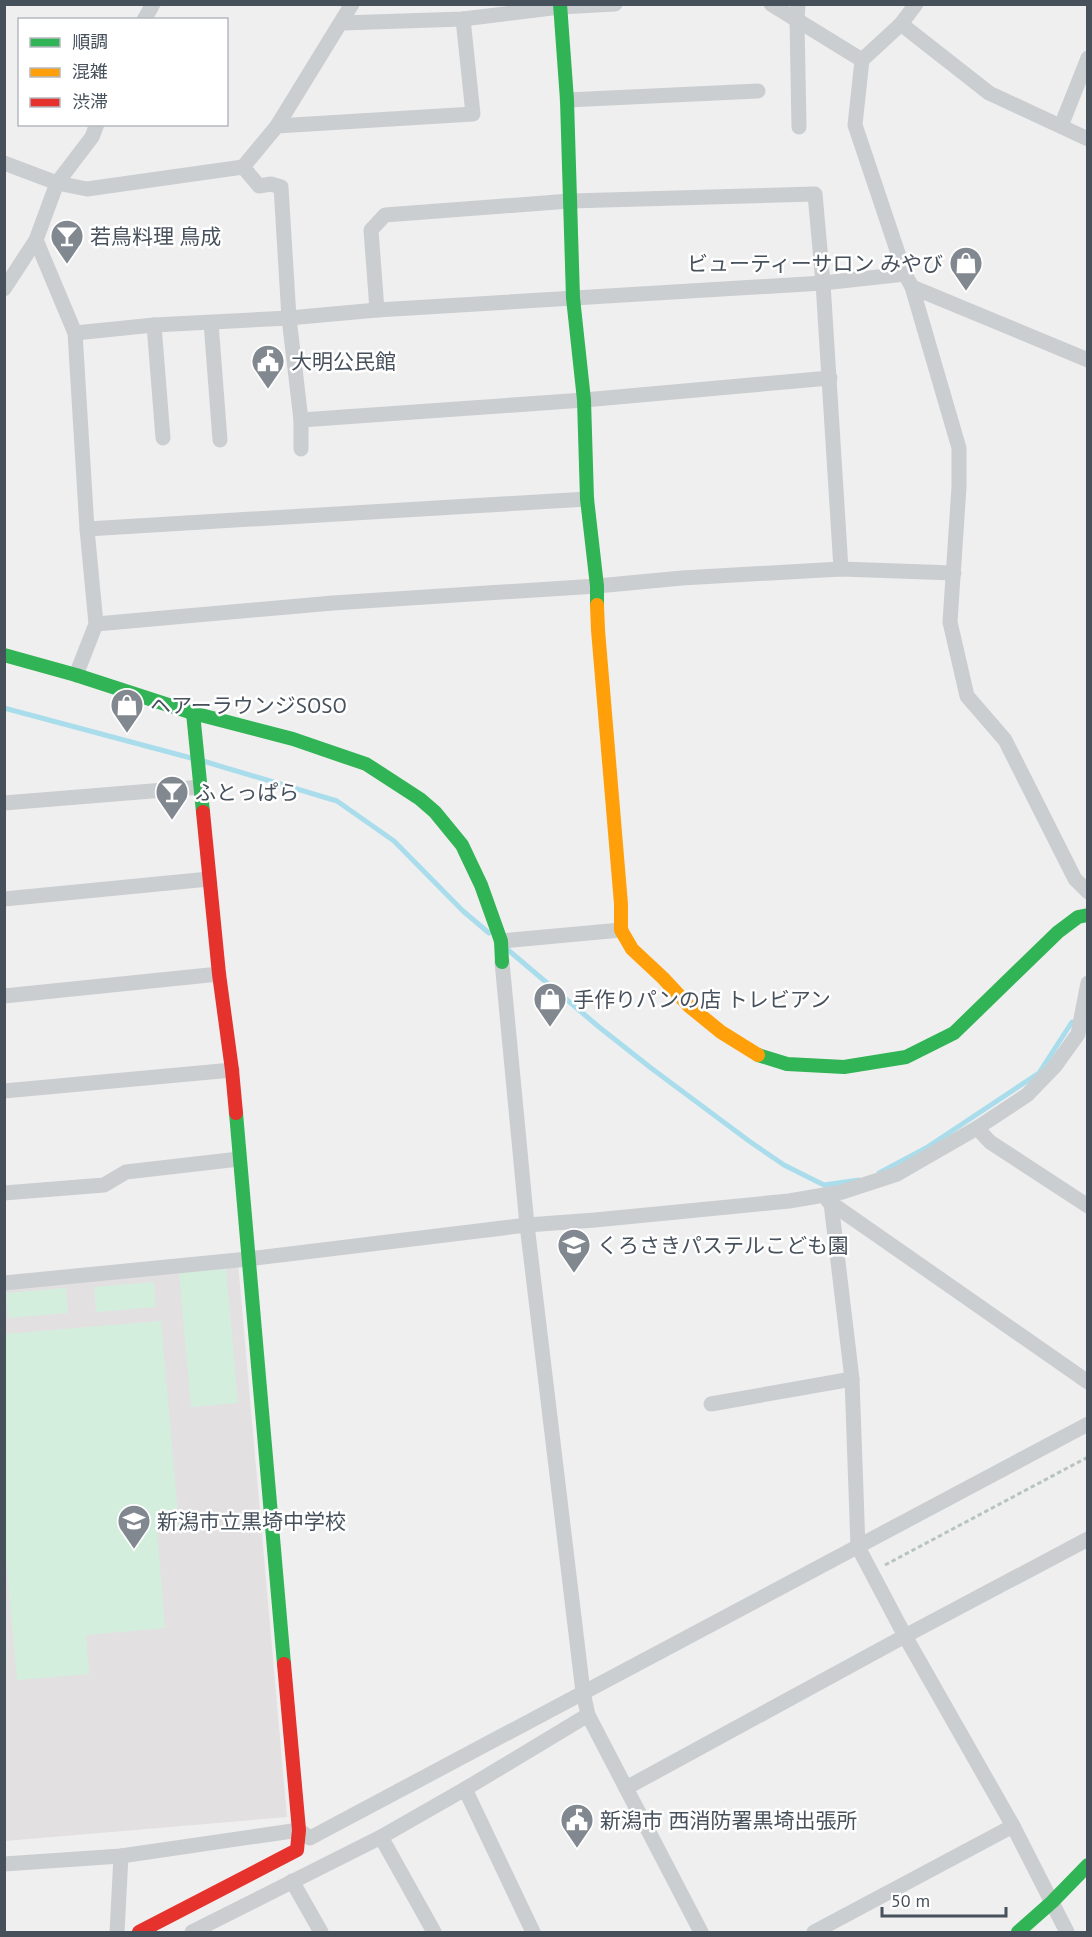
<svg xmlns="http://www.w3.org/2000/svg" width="1092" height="1937" font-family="'PT Sans','Noto Sans JP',sans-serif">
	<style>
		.education { fill: #e2e0e1 }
		.green { fill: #d4eede }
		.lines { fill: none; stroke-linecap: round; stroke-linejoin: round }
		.stream { stroke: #a9ddec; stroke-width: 5 }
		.path { stroke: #b8c4c0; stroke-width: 3; stroke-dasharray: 4.5 3; stroke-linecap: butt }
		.street { stroke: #cbced0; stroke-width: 15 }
		.fast { stroke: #30b455; stroke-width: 14 }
		.slow { stroke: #ff9f0a; stroke-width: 14 }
		.jam { stroke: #e5322d; stroke-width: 14 }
		.labels { text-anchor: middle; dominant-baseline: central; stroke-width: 5; stroke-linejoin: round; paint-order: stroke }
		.poi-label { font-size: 21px; fill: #47515c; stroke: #fff; text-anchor: start }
	</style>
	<rect width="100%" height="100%" fill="#f0efef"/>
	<polygon class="education" points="238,1263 287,1817 5,1841 5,1282"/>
	<g class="green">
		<polygon points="226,1269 238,1403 191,1407 179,1273"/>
		<polygon points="154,1282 156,1307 96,1312 94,1287"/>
		<polygon points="66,1288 68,1313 8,1318 6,1293"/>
		<polygon points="161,1321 179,1527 157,1530 165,1628 86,1635 89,1674 17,1680 4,1537 5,1334"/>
	</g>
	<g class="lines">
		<g class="stream">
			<polyline points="4,708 191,758"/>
			<polyline points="203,761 337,801 394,841 463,911 489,933"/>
			<polyline points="507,949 599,1027 651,1068 749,1141 784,1165 824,1185 859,1180"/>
			<polyline points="879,1173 926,1148 1039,1073 1072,1022 1088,1027"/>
		</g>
		<polyline class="path" points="885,1565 1088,1457"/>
		<g class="street">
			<polyline points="771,4 862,60"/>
			<polyline points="798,4 797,20 799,127"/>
			<polyline points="916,4 901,24 862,60 855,125 905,274 912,287 959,448 959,487 950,622 967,696 1005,740 1075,879 1088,892"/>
			<polyline points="144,20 153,4"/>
			<polyline points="342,23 463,19 560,7 615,4"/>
			<polyline points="901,24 989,93 1088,139"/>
			<polyline points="567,100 758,91"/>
			<polyline points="277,126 473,114 463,19"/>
			<polyline points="1061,126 1088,58"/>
			<polyline points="4,163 57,183 87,189 243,167 277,126 352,4"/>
			<polyline points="243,167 259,186 271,184 281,187 289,318 301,420 301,449"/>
			<polyline points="36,240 75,333 87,529 96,624 76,675"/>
			<polyline points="912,287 1088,360"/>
			<polyline points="4,289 36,240 57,183 92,137 97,124"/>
			<polyline points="377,310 371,230 385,215 570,201 815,194 823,283 841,569"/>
			<polyline points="211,323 220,440"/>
			<polyline points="154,325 163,438"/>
			<polyline points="75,333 154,325 289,318 377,310 823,283 905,274"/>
			<polyline points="301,420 584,400 830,378"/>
			<polyline points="87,529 587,499"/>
			<polyline points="96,624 333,603 597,586 682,578 841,569 954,573"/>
			<polyline points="4,803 201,787"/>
			<polyline points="4,899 209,879"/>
			<polyline points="501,941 621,930"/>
			<polyline points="502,962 527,1225 583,1692 588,1715 701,1932"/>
			<polyline points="4,996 219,974"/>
			<polyline points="4,1091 232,1070"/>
			<polyline points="977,1128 990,1142 1088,1206"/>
			<polyline points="4,1193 104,1185 126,1172 239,1159"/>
			<polyline points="828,1201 1088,1382"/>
			<polyline points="831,1203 852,1379 858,1547 905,1636 1013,1826 1067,1932"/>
			<polyline points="4,1283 248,1259 527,1225 595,1220 789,1201 842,1192 897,1174 977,1128 1027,1095 1055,1066 1078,1034 1088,983"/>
			<polyline points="711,1404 852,1379"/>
			<polyline points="626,1788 905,1636 1088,1539"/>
			<polyline points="465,1789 533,1932"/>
			<polyline points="381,1837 434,1932"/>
			<polyline points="4,1864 121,1856 299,1830 310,1838 1088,1424"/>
			<polyline points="292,1881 321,1932"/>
			<polyline points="117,1932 121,1856"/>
			<polyline points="192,1932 381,1837 465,1789 588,1715"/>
			<polyline points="814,1932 1013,1826"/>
		</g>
		<g class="fast">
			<polyline points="560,4 567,100 573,298 584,400 587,499 597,586 597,605"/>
			<polyline points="4,655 76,675 193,713 293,739 366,764 420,799 435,812 462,845 481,885 501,941 502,962"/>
			<polyline points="193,713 203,812"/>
			<polyline points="758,1055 787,1064 844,1067 906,1057 954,1033 1058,932 1078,917 1088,915"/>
			<polyline points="236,1113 284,1664"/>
			<polyline points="1018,1932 1052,1902 1088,1865"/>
		</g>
		<polyline class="slow" points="597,605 598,630 621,904 621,930 632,949 663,978 689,1006 721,1032 758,1055"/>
		<g class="jam">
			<polyline points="203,812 219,974 232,1070 236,1113"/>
			<polyline points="139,1932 297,1850 299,1830 284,1664"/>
		</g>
	</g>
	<defs>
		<g id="bar-pin" transform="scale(1.725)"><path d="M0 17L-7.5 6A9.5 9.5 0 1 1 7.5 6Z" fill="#82888f" stroke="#fff"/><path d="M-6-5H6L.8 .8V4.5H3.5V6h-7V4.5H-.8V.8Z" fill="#fff"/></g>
		<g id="shop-pin" transform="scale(1.725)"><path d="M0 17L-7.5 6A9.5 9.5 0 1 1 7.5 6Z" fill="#82888f" stroke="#fff"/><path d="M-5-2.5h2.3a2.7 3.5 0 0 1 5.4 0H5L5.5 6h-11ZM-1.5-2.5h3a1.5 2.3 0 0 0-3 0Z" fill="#fff"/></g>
		<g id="civic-pin" transform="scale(1.725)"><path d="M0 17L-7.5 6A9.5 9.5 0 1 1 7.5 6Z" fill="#82888f" stroke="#fff"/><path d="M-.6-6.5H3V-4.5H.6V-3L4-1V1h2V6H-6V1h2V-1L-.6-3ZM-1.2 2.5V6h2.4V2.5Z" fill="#fff"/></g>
		<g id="school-pin" transform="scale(1.725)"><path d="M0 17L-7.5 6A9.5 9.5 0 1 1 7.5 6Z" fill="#82888f" stroke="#fff"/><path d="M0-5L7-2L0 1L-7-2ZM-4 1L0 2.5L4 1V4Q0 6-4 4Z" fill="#fff"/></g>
	</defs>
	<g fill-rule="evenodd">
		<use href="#bar-pin" x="67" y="236"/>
		<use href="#shop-pin" x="966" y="263"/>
		<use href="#civic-pin" x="268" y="361"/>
		<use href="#shop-pin" x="127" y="705"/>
		<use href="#bar-pin" x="172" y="792"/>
		<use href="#shop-pin" x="550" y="999"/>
		<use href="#school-pin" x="574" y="1245"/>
		<use href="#school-pin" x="134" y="1521"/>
		<use href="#civic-pin" x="577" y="1820"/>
	</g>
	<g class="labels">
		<g class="poi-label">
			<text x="90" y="236">若鳥料理 鳥成</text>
			<text x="943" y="263" text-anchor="end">ビューティーサロン みやび</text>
			<text x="291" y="361">大明公民館</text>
			<text x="150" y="705">ヘアーラウンジSOSO</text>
			<text x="195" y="792">ふとっぱら</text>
			<text x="573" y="999">手作りパンの店 トレビアン</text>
			<text x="597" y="1245">くろさきパステルこども園</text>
			<text x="157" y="1521">新潟市立黒埼中学校</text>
			<text x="600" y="1820">新潟市 西消防署黒埼出張所</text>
		</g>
	</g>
	<rect width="1092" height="1937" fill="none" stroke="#47515c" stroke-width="12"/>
	<rect x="18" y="18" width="210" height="108" fill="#ffffff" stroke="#b5b9be" stroke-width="1.5"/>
	<rect x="30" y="38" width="30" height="9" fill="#30b455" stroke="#b5b9be" stroke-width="1.5"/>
	<text x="72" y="48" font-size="18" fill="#47515c">順調</text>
	<rect x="30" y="68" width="30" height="9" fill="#ff9f0a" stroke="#b5b9be" stroke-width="1.5"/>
	<text x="72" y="78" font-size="18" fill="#47515c">混雑</text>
	<rect x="30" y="98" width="30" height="9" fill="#e5322d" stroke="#b5b9be" stroke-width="1.5"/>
	<text x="72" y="108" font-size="18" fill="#47515c">渋滞</text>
	<path d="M882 1907v9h124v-9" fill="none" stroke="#47515c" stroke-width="3"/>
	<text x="891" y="1907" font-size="18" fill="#47515c" stroke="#ffffff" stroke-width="4.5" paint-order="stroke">50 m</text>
</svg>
